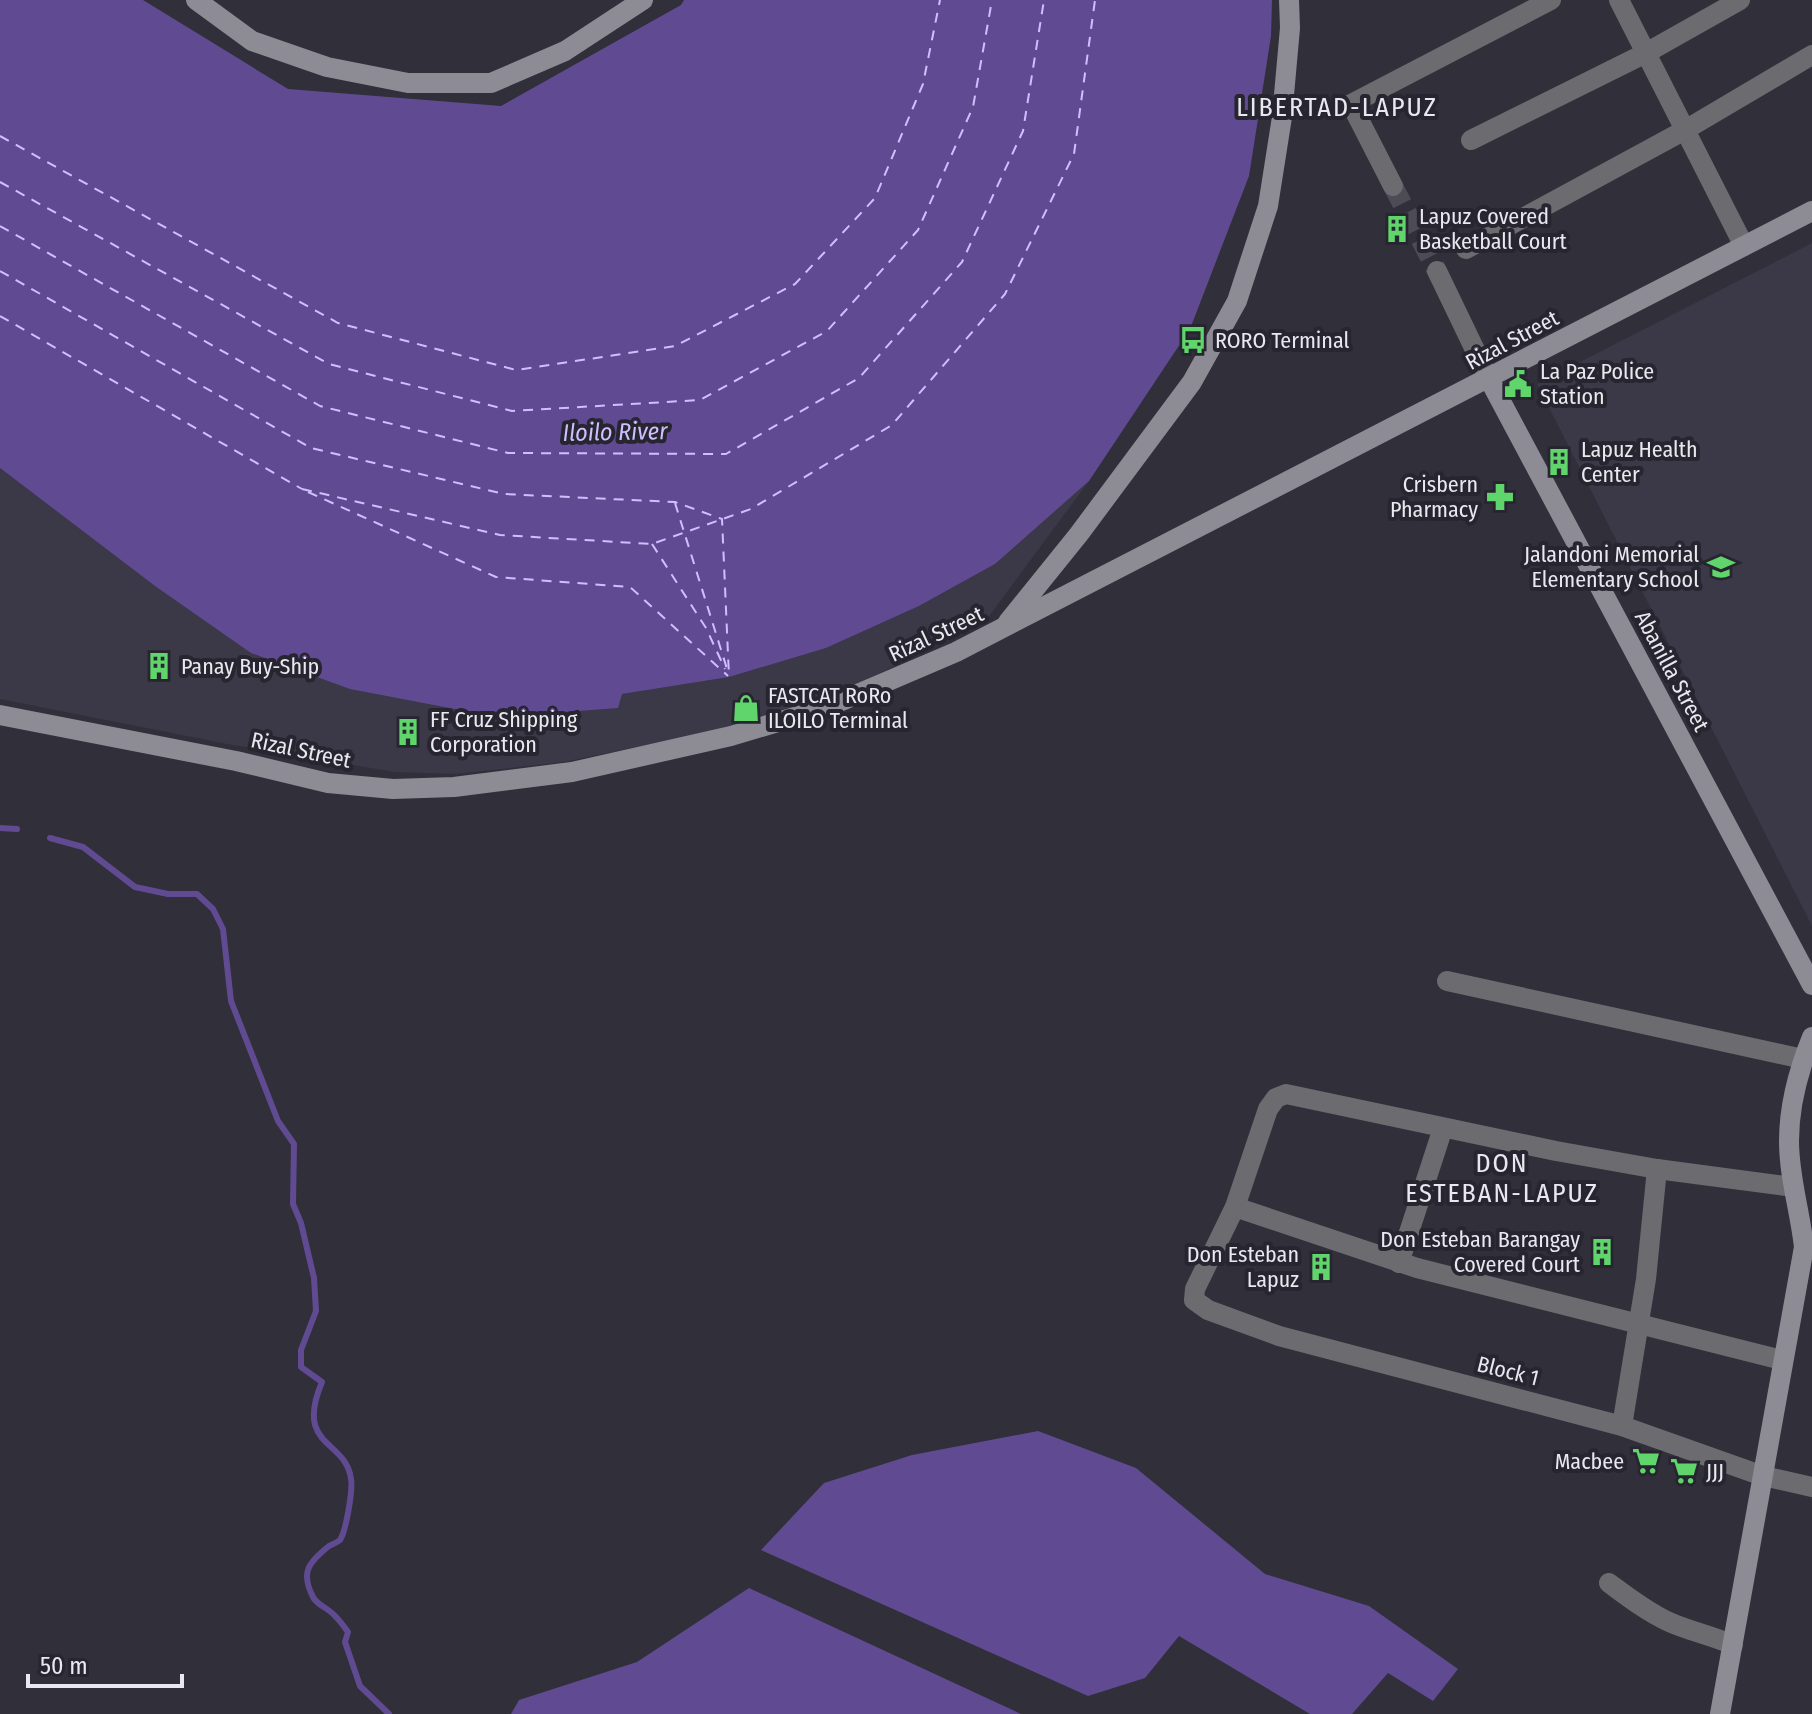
<svg xmlns="http://www.w3.org/2000/svg" width="1812" height="1714" font-family="'Fira Sans Condensed',sans-serif">
	<style>
		.built { fill: #3b3847 }
		.water { fill: #604b93 }
		.lines { fill: none; stroke-linecap: round; stroke-linejoin: round }
		.stream { stroke: #604b93; stroke-width: 6 }
		.ferry { stroke: #cfc0fd; stroke-width: 2; stroke-dasharray: 10 8; stroke-linecap: butt }
		.street-tunnel { stroke: #4d4b55; stroke-width: 20; stroke-dasharray: 20 10; stroke-linecap: butt }
		.street { stroke: #6c6b70; stroke-width: 20 }
		.secondary { stroke: #8d8b94; stroke-width: 20 }
		.labels { text-anchor: middle; dominant-baseline: central; stroke-width: 8; stroke-linejoin: round; paint-order: stroke }
		.poi-label { font-size: 22px; fill: #e9e8ef; stroke: #27252f; text-anchor: start }
		.street-label { font-size: 22px; fill: #e9e8ef; stroke: #27252f }
		.water-label { font-size: 24px; font-style: italic; fill: #cfc0fd; stroke: #27252f }
		.quarter-label { font-size: 26px; letter-spacing: 2px; fill: #e9e8ef; stroke: #27252f }
	</style>
	<rect width="100%" height="100%" fill="#312f3a"/>
	<g class="built">
		<polygon points="1812,243 1812,926 1537,384"/>
		<polygon points="0,468 155,586 622,694 729,677 826,648 919,606 995,564 1089,481 984,623 830,697 728,728 564,762 456,774 394,772 336,762 227,744 0,699"/>
	</g>
	<g class="water">
		<polygon points="0,0 143,0 288,89 501,106 681,5 684,0 1272,0 1271,36 1249,176 1190,329 1089,481 995,564 919,606 826,648 729,677 622,694 618,708 497,717 350,689 251,653 155,586 0,468"/>
		<polygon points="1038,1431 1136,1468 1265,1574 1369,1606 1458,1669 1433,1701 1388,1673 1352,1714 1310,1714 1179,1636 1145,1678 1088,1696 761,1550 824,1483 912,1455"/>
		<polygon points="749,1588 1021,1714 511,1714 519,1700 637,1662"/>
	</g>
	<g class="lines">
		<g class="stream">
			<polyline points="0,828 17,829"/>
			<path d="M 50,838 L 83,847 L 135,887 L 168,894 L 197,894 L 213,909 L 223,929 L 231,1001 L 278,1121 L 294,1144 L 293,1204 L 301,1223 L 314,1278 L 316,1311 L 301,1350 L 301,1367 L 322,1382 C 294,1448 346,1439 351,1479 C 353,1490 346,1531 340,1540 C 337,1543 332,1544 329,1546 C 309,1562 300,1572 313,1597 C 317,1605 326,1607 332,1613 C 338,1618 343,1625 348,1632 L 345,1642 L 360,1686 L 389,1714"/>
		</g>
		<g class="ferry">
			<polyline points="0,136 338,323 516,370 675,346 795,284 875,198 923,84 940,0"/>
			<polyline points="0,182 329,364 512,411 700,400 827,331 918,230 973,107 992,0"/>
			<polyline points="0,226 320,406 508,453 726,454 859,378 962,262 1023,131 1044,0"/>
			<polyline points="0,271 311,448 504,494 675,502 722,519 729,677"/>
			<polyline points="0,316 302,489"/>
			<polyline points="302,489 500,535 652,544 751,509 892,425 1005,294 1074,154 1095,0"/>
			<polyline points="308,492 496,577 630,587 728,676"/>
			<polyline points="675,503 728,672"/>
			<polyline points="652,544 706,628 725,669"/>
		</g>
		<polyline class="street-tunnel" points="1393,186 1437,271"/>
		<g class="street">
			<polyline points="1619,0 1744,246"/>
			<polyline points="1471,140 1646,53 1740,0"/>
			<polyline points="1393,186 1351,104 1551,0"/>
			<polyline points="1466,249 1685,130 1812,55"/>
			<polyline points="1437,271 1489,379"/>
			<polyline points="1447,981 1803,1059"/>
			<polyline points="1793,1187 1657,1169 1556,1151 1286,1094 1276,1098 1268,1109 1235,1207 1195,1289 1194,1300 1208,1310 1279,1336 1622,1426 1763,1476 1812,1487"/>
			<polyline points="1235,1207 1417,1268 1782,1360"/>
			<polyline points="1399,1263 1443,1128"/>
			<polyline points="1622,1426 1646,1279 1657,1169"/>
			<path d="M 1609,1583 C 1628,1597 1646,1611 1667,1621 C 1688,1631 1711,1635 1733,1645"/>
		</g>
		<g class="secondary">
			<polyline points="196,0 252,41 327,67 408,83 491,83 565,51 643,0"/>
			<polyline points="1489,379 1812,985"/>
			<polyline points="1008,622 1079,534 1192,382 1237,301 1268,206 1282,117 1290,28 1289,0"/>
			<polyline points="0,715 236,761 328,783 393,789 454,787 572,772 731,736 825,708 956,652 1812,211"/>
			<path d="M 1720,1714 L 1804,1247 C 1800,1211 1789,1177 1789,1141 C 1789,1106 1799,1069 1812,1037"/>
		</g>
	</g>
	<defs>
		<g id="building-bare" transform="scale(2.16)"><path d="M-4-6H4V6H1V3H-1V6H-4ZM-2.5-4.3h1.7v1.8h-1.7ZM.8-4.3h1.7v1.8H.8ZM-2.5-1h1.7V.8h-1.7ZM.8-1h1.7V.8H.8Z" fill="#5fd56b" stroke="#27252f" stroke-width="2.5" paint-order="stroke"/></g>
		<g id="bus-bare" transform="scale(2.16)"><path d="M-5-6H5V4H4V6H2V4H-2V6H-4V4H-5ZM-3.5-4V0h7V-4ZM-3.5 1.2v1.5H-2V1.2ZM2 1.2v1.5H3.5V1.2Z" fill="#5fd56b" stroke="#27252f" stroke-width="2.5" paint-order="stroke"/></g>
		<g id="civic-bare" transform="scale(2.16)"><path d="M-.6-6.5H3V-4.5H.6V-3L4-1V1h2V6H-6V1h2V-1L-.6-3ZM-1.2 2.5V6h2.4V2.5Z" fill="#5fd56b" stroke="#27252f" stroke-width="2.5" paint-order="stroke"/></g>
		<g id="pharmacy-bare" transform="scale(2.16)"><path d="M-2-6h4v4h4v4h-4v4h-4v-4h-4v-4h4Z" fill="#5fd56b" stroke="#27252f" stroke-width="2.5" paint-order="stroke"/></g>
		<g id="school-bare" transform="scale(2.16)"><path d="M0-5L7-2L0 1L-7-2ZM-4 1L0 2.5L4 1V4Q0 6-4 4Z" fill="#5fd56b" stroke="#27252f" stroke-width="2.5" paint-order="stroke"/></g>
		<g id="shop-bare" transform="scale(2.16)"><path d="M-5-2.5h2.3a2.7 3.5 0 0 1 5.4 0H5L5.5 6h-11ZM-1.5-2.5h3a1.5 2.3 0 0 0-3 0Z" fill="#5fd56b" stroke="#27252f" stroke-width="2.5" paint-order="stroke"/></g>
		<g id="supermarket-bare" transform="scale(2.16)"><path d="M-6-5.5h2.5l.6 2H6L4.5 2H-2.5L-4.4-4H-6ZM-1.5 3.2a1.3 1.3 0 1 0 .1 0ZM3 3.2a1.3 1.3 0 1 0 .1 0Z" fill="#5fd56b" stroke="#27252f" stroke-width="2.5" paint-order="stroke"/></g>
	</defs>
	<g fill-rule="evenodd">
		<use href="#building-bare" x="1397" y="229"/>
		<use href="#bus-bare" x="1193" y="340"/>
		<use href="#civic-bare" x="1518" y="384"/>
		<use href="#building-bare" x="1559" y="462"/>
		<use href="#pharmacy-bare" x="1500" y="497"/>
		<use href="#school-bare" x="1721" y="567"/>
		<use href="#building-bare" x="159" y="666"/>
		<use href="#shop-bare" x="746" y="708"/>
		<use href="#building-bare" x="408" y="732"/>
		<use href="#building-bare" x="1602" y="1252"/>
		<use href="#building-bare" x="1321" y="1267"/>
		<use href="#supermarket-bare" x="1646" y="1461"/>
		<use href="#supermarket-bare" x="1684" y="1471"/>
	</g>
	<g class="labels">
		<g class="poi-label">
			<text x="1419" y="216">Lapuz Covered<tspan x="1419" dy="25">Basketball Court</tspan></text>
			<text x="1215" y="340">RORO Terminal</text>
			<text x="1540" y="371">La Paz Police<tspan x="1540" dy="25">Station</tspan></text>
			<text x="1581" y="449">Lapuz Health<tspan x="1581" dy="25">Center</tspan></text>
			<text x="1478" y="484" text-anchor="end">Crisbern<tspan x="1478" dy="25">Pharmacy</tspan></text>
			<text x="1699" y="554" text-anchor="end">Jalandoni Memorial<tspan x="1699" dy="25">Elementary School</tspan></text>
			<text x="181" y="666">Panay Buy-Ship</text>
			<text x="768" y="695">FASTCAT RoRo<tspan x="768" dy="25">ILOILO Terminal</tspan></text>
			<text x="430" y="719">FF Cruz Shipping<tspan x="430" dy="25">Corporation</tspan></text>
			<text x="1580" y="1239" text-anchor="end">Don Esteban Barangay<tspan x="1580" dy="25">Covered Court</tspan></text>
			<text x="1299" y="1254" text-anchor="end">Don Esteban<tspan x="1299" dy="25">Lapuz</tspan></text>
			<text x="1624" y="1461" text-anchor="end">Macbee</text>
			<text x="1706" y="1471">JJJ</text>
		</g>
		<g class="street-label">
			<text transform="translate(1512 340) rotate(-28)">Rizal Street</text>
			<text transform="translate(936 634) rotate(-25)">Rizal Street</text>
			<text transform="translate(1672 671) rotate(62)">Abanilla Street</text>
			<text transform="translate(301 750) rotate(12)">Rizal Street</text>
			<text transform="translate(1508 1371) rotate(14)">Block 1</text>
		</g>
		<g class="water-label">
			<text transform="translate(615 432) rotate(-1)">Iloilo River</text>
		</g>
		<g class="quarter-label">
			<text x="1337" y="107">LIBERTAD-LAPUZ</text>
			<text x="1502" y="1163">DON<tspan x="1502" dy="30">ESTEBAN-LAPUZ</tspan></text>
		</g>
	</g>
	<path d="M28 1674v12h154v-12" fill="none" stroke="#e9e8ef" stroke-width="4"/>
	<text x="40" y="1674" font-size="24" fill="#e9e8ef" stroke="#27252f" stroke-width="6" paint-order="stroke">50 m</text>
</svg>
